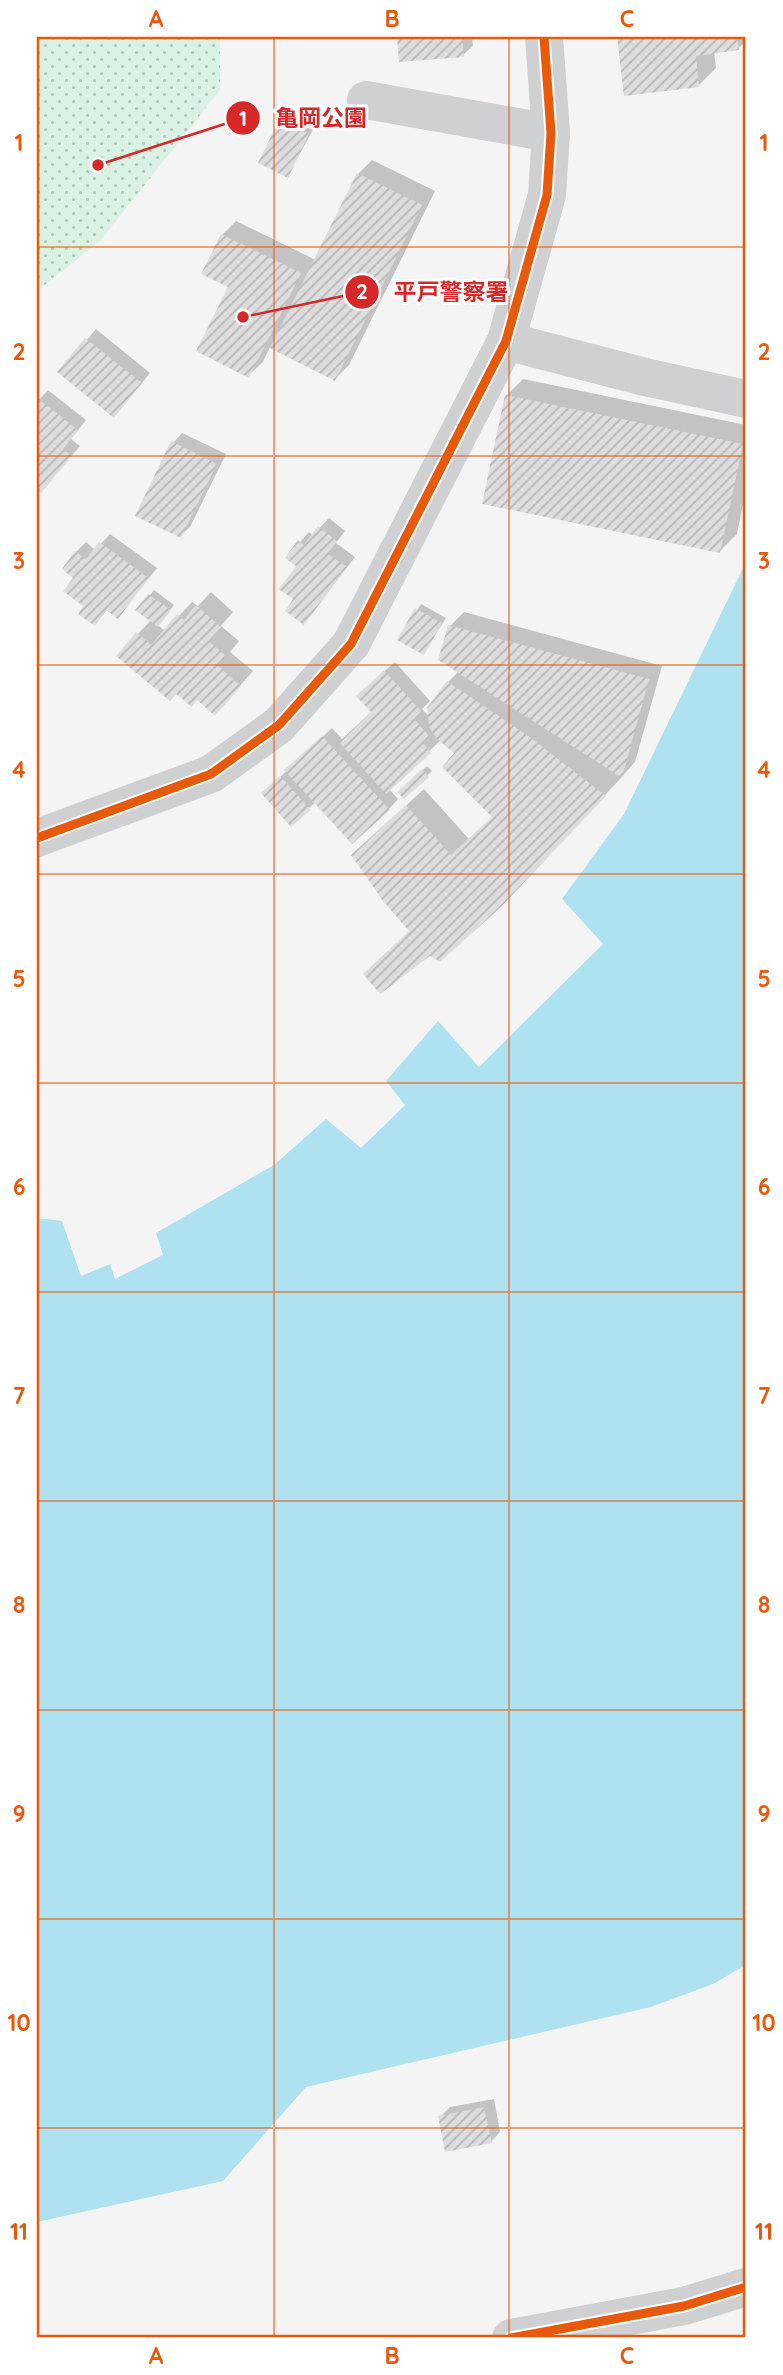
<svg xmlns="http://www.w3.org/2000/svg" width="783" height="2375" font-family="Quicksand,'Noto Sans JP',sans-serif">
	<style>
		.park { fill: url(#park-dots) }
		.water { fill: #aee2f0 }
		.shadow { fill: #0003 }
		.building { fill: url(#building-hatch) }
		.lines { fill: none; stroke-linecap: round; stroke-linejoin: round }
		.minor { stroke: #ced0d2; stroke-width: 38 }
		.cycleway-casing { stroke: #fff; stroke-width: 13 }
		.cycleway { stroke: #e8590c; stroke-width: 9 }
		.grid { fill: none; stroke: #e8590c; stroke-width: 2; stroke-opacity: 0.55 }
		.leader { fill: none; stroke: #d62828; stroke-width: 2.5 }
		.callout-dot { fill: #d62828; stroke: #fff; stroke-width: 2.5 }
		.mark-label { font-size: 21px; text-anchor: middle; font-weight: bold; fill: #fff }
		.callout-label { font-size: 23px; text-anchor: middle; font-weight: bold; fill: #d62828; stroke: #fff; stroke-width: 6; stroke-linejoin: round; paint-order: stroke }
		.neatline { fill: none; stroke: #e8590c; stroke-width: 2.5 }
		.grid-label { font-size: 23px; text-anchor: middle; font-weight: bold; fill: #e8590c }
	</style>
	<defs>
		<pattern id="park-dots" width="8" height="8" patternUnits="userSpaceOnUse" patternTransform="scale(1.75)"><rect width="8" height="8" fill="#d9f2e3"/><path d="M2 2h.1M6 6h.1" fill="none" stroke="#b2c7bb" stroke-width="1.8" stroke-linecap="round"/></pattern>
		<pattern id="building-hatch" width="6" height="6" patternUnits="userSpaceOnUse" patternTransform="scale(1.75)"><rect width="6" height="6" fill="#ddddde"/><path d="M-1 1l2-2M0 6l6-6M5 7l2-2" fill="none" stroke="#b5b6b7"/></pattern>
	</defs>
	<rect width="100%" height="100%" fill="#f4f4f4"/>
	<polygon class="park" points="37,37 220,37 220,90 100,241 37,291"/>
	<polygon class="water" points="746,562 746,1965 713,1984 651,2007 306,2087 223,2181 37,2222 37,1218 62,1221 81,1276 110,1264 115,1279 163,1255 156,1233 274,1165 326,1119 361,1148 405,1105 386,1081 438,1021 479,1067 603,944 562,899 624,814"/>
	<g class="shadow">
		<polygon points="398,37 472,37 473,46 463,55 400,60"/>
		<polygon points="618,37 746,37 746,40 738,49 714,52 716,68 699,85 626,94"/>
		<polygon points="285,117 313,130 288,175 281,121"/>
		<polygon points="372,160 435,191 349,365 335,379 270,347 263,362 249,375 222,235 236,221 316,260 358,174"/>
		<polygon points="96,329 150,373 123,406 60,372"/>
		<polygon points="523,379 746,425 746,489 737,534 720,551 506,396"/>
		<polygon points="48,390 86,420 71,439 80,446 41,491 37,488 37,402"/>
		<polygon points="182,433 226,454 190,527 180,536 173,443"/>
		<polygon points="329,518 345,531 336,543 355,557 304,623 296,599 300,542 309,532 313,535"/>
		<polygon points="110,534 157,568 118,617 108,609 95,624 76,577 76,552 86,542 95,550"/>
		<polygon points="154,590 174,605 158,625 165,631 192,602 198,606 211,592 233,612 221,626 239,641 230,652 253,671 215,714 138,634 151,620 138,610"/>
		<polygon points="421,604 446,618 424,653 399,639"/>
		<polygon points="464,612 662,666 635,762 621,778 517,889 411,931 371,838 424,789 469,839 494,817 457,753 441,740 389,789 398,799 389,809 316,802 309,808 263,793 332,728 343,740 373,712 368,686 395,662 430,701 422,709 429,716 448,682 459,671 450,626"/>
		<polygon points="427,766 432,771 404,797 400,792"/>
		<polygon points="494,2099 500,2132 491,2142 440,2117 450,2107"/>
	</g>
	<g class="building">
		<polygon points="397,37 462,37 464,57 399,62"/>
		<polygon points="617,37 737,37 739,50 696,56 699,87 624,96"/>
		<polygon points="279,120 309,134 288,178 258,163"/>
		<polygon points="357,173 422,205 335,381 270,348"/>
		<polygon points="221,234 301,273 249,378 196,351 228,287 201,274"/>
		<polygon points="85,338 142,383 114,418 57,372"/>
		<polygon points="505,395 743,444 720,553 482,504"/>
		<polygon points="37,398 78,430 63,449 72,456 41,493 37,490"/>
		<polygon points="171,441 217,464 181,538 135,516"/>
		<polygon points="318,526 337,541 328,554 347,567 304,625 285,611 293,599 279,589 296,566 285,558 298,540 304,545"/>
		<polygon points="99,542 149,578 118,619 106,610 95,626 78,614 83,606 63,591 73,578 62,569 75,551 86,559"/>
		<polygon points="148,594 171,610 158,627 135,610"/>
		<polygon points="196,605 221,627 209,641 226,656 218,666 241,686 215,716 197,700 192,707 176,694 170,701 116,656 136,632 151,645 177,614 184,620"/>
		<polygon points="415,608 442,623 424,655 397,640"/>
		<polygon points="448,625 649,679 622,778 438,660"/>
		<polygon points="384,670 422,712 414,719 430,737 423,743 431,753 386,794 339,742 371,712 356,696"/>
		<polygon points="447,681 531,738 606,796 500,908 440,962 430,956 380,994 363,974 409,931 383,901 351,855 406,805 451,855 492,817 442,767 454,753 436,738 429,727 427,708"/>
		<polygon points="322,736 390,810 352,844 284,770"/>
		<polygon points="422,769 429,777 404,799 397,792"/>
		<polygon points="280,776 311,810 291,827 261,793"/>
		<polygon points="484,2107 492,2143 445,2152 438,2116"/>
	</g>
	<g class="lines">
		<g class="minor">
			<polyline points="366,100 551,133"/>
			<polyline points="506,341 645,377 746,399"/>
			<polyline points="37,838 211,774 279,725 351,644 506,341 547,195 551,133 544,37"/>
			<polyline points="511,2338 684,2306 746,2287"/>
		</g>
		<g class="cycleway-casing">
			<g id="cycleway">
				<polyline points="37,838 211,774 279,725 351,644 506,341 547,195 551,133 544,37"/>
				<polyline points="511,2338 684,2306 746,2287"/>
			</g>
		</g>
		<use href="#cycleway" class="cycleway"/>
	</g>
	<path class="grid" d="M 274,37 L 274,2338M 509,37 L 509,2338M 37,247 L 746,247M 37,456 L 746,456M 37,665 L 746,665M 37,874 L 746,874M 37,1083 L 746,1083M 37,1292 L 746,1292M 37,1501 L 746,1501M 37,1710 L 746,1710M 37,1919 L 746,1919M 37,2128 L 746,2128"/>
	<path class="leader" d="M98 165L243 118M243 317L362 292"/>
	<g class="callout-dot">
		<circle cx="98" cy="165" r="7"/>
		<circle cx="243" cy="317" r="7"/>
		<circle cx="243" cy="118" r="18"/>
		<circle cx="362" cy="292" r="18"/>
	</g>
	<g class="mark-label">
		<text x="243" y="126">1</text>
		<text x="362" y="299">2</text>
	</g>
	<g class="callout-label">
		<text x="321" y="126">亀岡公園</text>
		<text x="451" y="300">平戸警察署</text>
	</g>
	<rect width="783" height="2375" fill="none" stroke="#ffffff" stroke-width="77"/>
	<rect x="38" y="38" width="706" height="2298" class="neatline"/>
	<g class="grid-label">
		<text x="156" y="27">A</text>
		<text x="392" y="27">B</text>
		<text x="627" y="27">C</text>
		<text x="19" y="151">1</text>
		<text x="764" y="151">1</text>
		<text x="19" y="360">2</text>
		<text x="764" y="360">2</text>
		<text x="19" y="569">3</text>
		<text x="764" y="569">3</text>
		<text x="19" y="778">4</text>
		<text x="764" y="778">4</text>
		<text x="19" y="987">5</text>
		<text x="764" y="987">5</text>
		<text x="19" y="1195">6</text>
		<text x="764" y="1195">6</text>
		<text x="19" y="1404">7</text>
		<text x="764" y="1404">7</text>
		<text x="19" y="1613">8</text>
		<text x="764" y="1613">8</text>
		<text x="19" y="1822">9</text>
		<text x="764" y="1822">9</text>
		<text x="19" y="2031">10</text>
		<text x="764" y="2031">10</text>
		<text x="19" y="2240">11</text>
		<text x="764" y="2240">11</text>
		<text x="156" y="2364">A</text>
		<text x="392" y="2364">B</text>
		<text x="627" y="2364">C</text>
	</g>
</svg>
